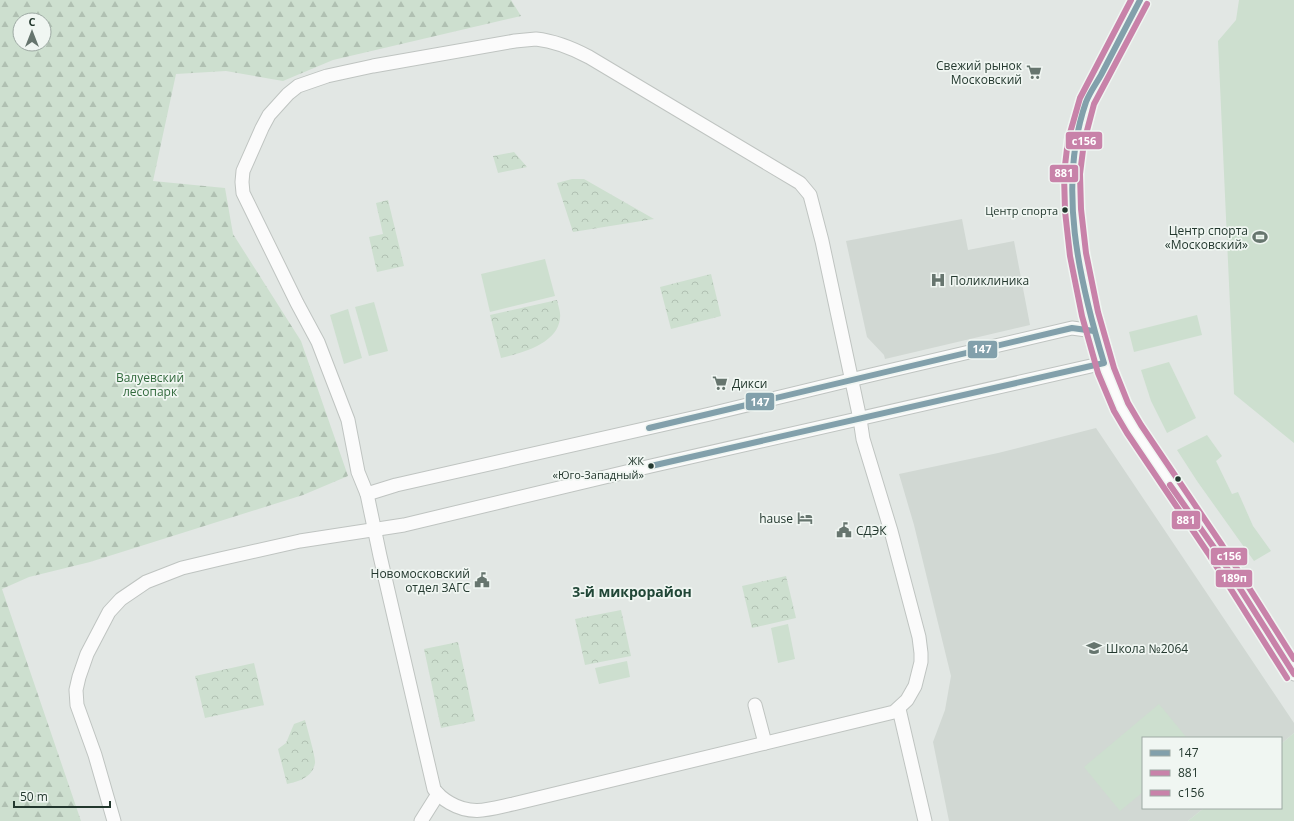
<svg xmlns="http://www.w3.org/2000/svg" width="1294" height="821" font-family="'Open Sans',sans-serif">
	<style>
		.built { fill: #d1d8d3 }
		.green { fill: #cddfcf }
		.forest { fill: url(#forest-firs); fill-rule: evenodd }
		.park { fill: url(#park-crowns) }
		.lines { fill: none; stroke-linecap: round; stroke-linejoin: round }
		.minor-casing { stroke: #bfc4c1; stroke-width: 15 }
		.minor { stroke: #fbfbfb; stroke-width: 13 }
		.bus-1-casing { stroke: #f0f6f2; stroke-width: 9 }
		.bus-2-casing { stroke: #f0f6f2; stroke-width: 9 }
		.bus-3-casing { stroke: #f0f6f2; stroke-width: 9 }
		.bus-4-casing { stroke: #f0f6f2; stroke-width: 9 }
		.bus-1 { stroke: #82a0ab; stroke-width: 6 }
		.bus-2 { stroke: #c882a9; stroke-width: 6 }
		.bus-3 { stroke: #c882a9; stroke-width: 6 }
		.bus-4 { stroke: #c882a9; stroke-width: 6 }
		.bus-dot { fill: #23382e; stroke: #f0f6f2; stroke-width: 1.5 }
		.labels { text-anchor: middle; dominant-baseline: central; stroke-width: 3.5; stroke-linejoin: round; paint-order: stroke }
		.bus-label { font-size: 11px; fill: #23382e; stroke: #f0f6f2; text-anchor: end }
		.poi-label { font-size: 12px; fill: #23382e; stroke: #f0f6f2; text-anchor: end }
		.park-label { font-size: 12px; fill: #326a3d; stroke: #f0f6f2 }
		.quarter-label { font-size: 14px; font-weight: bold; fill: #214737; stroke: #f0f6f2 }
		.line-badge { stroke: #f0f6f2; stroke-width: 1.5 }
		.badge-label { font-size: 11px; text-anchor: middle; font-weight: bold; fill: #fff }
	</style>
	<defs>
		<pattern id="forest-firs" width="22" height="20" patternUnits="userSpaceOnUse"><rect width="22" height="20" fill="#cddfcf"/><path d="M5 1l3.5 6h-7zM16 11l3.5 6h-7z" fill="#b0c0b2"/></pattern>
		<pattern id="park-crowns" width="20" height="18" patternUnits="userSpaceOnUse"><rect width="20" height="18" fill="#cddfcf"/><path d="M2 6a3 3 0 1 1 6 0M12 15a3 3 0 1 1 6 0" fill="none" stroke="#b0c0b2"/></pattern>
	</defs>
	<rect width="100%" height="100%" fill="#e2e7e4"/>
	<g class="built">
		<polygon points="962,219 968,250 1014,241 1030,325 885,359 884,355 867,337 846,241"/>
		<polygon points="1096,428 1294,723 1294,733 1281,744 1281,738 1143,738 1143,808 1204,808 1188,821 949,821 933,742 945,710 951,676 914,525 899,474 998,453"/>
	</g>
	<g class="green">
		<polygon points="1239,0 1294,0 1294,443 1234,394 1218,41 1236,20"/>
		<polygon points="545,259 555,296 490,312 481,274"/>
		<polygon points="374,302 388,351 369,356 355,307"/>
		<polygon points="348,309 362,358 344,364 330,315"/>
		<polygon points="1197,315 1202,335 1134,352 1129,332"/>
		<polygon points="1169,362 1196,418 1167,433 1151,401 1141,370"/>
		<polygon points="1207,435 1222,456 1216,461 1232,494 1238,492 1253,526 1271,551 1254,561 1197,481 1177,450"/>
		<polygon points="788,624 795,659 778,663 771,628"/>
		<polygon points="627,661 630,677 599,684 595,668"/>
		<polygon points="1159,704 1187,738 1143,738 1143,792 1120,811 1084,767"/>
		<polygon points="1294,733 1294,821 1188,821 1204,808 1281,808 1281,744"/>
	</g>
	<path class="forest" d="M 0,0 L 511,0 L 521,16 L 333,60 L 283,81 L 226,71 L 176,74 L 153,181 L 225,188 L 233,234 L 301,341 L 348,476 L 303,495 L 90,562 L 29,577 L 2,589 L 81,821 L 0,821 ZM 20,20 L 44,20 L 44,44 L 20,44 Z"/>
	<g class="park">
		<polygon points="514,152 527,167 498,173 493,156"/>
		<polygon points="572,179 584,179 654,219 573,232 557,183"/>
		<polygon points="388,200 404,266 377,272 369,237 383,234 376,203"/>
		<polygon points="711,274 721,316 671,329 660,287"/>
		<path d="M 557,300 C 558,306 561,312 560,318 C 558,344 521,353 501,358 L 490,315 Z"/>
		<polygon points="786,576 796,618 752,628 742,586"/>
		<polygon points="621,610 631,656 585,665 575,619"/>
		<polygon points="458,642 475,721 441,728 424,649"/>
		<polygon points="254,663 264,705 205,718 195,676"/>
		<path d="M 305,720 C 307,728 316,758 315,763 C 313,777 298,782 287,784 L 278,749 L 286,743 L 294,724 Z"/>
	</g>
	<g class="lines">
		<g class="minor-casing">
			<g id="minor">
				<polyline points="1140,0 1087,101 1079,129 1076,141 1072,174 1073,210 1078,254 1090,314 1106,371 1121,407 1134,429 1215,549 1294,674"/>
				<path d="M 536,39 C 555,41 572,48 589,57 L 800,183 L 810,195 L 822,241 L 860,419 L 863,439 L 891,531 L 919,637 L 921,653 L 921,662 L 915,686 L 907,700 L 894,712 L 513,804 C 490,809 472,816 450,803 C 443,799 438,795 434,789 L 380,556 L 367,494 L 358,472 L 348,420 L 318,342 L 297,303 L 243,193 L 242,182 L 243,171 L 262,128 L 269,115 L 288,94 L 298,86 L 327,76 L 373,66 L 515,41 Z"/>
				<polyline points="367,494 396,485 710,414 871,375 1072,328 1094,331"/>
				<polyline points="755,705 765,743"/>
				<polyline points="899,709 925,821"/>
				<polyline points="114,821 95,755 77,705 76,690 79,677 87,654 109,612 121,599 146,582 182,568 220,559 300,541 404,525 651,466 1104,363"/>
				<polyline points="421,821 438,794"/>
			</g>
		</g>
		<use href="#minor" class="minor"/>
		<g class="bus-1-casing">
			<g id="bus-1">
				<polyline points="649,428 1072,328 1094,331"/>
				<path d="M 651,466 L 1104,363 C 1079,280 1057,186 1086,102 C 1090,92 1096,84 1101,75 C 1114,50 1127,25 1140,0"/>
			</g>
		</g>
		<g class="bus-2-casing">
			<polyline id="bus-2" points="1131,0 1080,98 1068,140 1064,174 1065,211 1070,256 1082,316 1098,373 1114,411 1127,433 1208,553 1287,678"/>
		</g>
		<g class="bus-3-casing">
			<polyline id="bus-3" points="1147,4 1094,104 1084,142 1080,174 1081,209 1086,253 1098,312 1114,368 1128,403 1141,425 1222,545 1294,659"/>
		</g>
		<g class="bus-4-casing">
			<polyline id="bus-4" points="1170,485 1215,549 1294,674"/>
		</g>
		<use href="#bus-1" class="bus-1"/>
		<use href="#bus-2" class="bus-2"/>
		<use href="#bus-3" class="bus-3"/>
		<use href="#bus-4" class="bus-4"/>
	</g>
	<defs>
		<g id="supermarket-bare" transform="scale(1.2)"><path d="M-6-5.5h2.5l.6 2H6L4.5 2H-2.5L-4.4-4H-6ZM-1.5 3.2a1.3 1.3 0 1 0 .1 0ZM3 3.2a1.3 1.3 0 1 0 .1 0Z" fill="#66756e" stroke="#f0f6f2" stroke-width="2.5" paint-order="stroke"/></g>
		<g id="stadium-bare" transform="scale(1.2)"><path d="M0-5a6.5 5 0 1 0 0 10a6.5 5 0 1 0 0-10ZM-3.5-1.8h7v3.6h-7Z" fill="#66756e" stroke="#f0f6f2" stroke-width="2.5" paint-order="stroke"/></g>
		<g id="hospital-bare" transform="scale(1.2)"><path d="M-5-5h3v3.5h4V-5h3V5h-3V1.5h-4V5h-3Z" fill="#66756e" stroke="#f0f6f2" stroke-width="2.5" paint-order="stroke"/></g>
		<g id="hotel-bare" transform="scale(1.2)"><path d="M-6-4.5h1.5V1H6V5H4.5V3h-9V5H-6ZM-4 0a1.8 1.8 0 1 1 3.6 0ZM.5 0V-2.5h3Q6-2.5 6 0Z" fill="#66756e" stroke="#f0f6f2" stroke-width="2.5" paint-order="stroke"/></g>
		<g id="civic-bare" transform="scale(1.2)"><path d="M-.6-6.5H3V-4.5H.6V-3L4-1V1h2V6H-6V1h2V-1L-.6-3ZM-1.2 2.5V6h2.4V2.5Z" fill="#66756e" stroke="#f0f6f2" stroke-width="2.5" paint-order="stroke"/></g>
		<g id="school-bare" transform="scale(1.2)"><path d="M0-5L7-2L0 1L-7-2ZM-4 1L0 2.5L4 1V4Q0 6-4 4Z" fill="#66756e" stroke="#f0f6f2" stroke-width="2.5" paint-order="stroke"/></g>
	</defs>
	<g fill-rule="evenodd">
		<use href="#supermarket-bare" x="1034" y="72"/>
		<use href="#stadium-bare" x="1260" y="237"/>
		<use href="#hospital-bare" x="938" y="280"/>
		<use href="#supermarket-bare" x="720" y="383"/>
		<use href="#hotel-bare" x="805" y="518"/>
		<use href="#civic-bare" x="844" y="530"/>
		<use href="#civic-bare" x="482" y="580"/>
		<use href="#school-bare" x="1094" y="648"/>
	</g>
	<g class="bus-dot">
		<circle cx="1065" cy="210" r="3.5"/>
		<circle cx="651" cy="466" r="3.5"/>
		<circle cx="1178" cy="479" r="3.5"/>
	</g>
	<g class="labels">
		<g class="bus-label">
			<text x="1058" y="210">Центр спорта</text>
			<text x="644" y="460">ЖК<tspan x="644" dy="14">«Юго-Западный»</tspan></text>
		</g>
		<g class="poi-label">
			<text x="1022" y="65">Свежий рынок<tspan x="1022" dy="14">Московский</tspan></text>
			<text x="1248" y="230">Центр спорта<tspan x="1248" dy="14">«Московский»</tspan></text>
			<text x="950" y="280" text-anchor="start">Поликлиника</text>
			<text x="732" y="383" text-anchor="start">Дикси</text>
			<text x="793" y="518">hause</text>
			<text x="856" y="530" text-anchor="start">СДЭК</text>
			<text x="470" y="573">Новомосковский<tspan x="470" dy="14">отдел ЗАГС</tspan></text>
			<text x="1106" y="648" text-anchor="start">Школа №2064</text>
		</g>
		<g class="park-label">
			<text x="150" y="377">Валуевский<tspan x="150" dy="14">лесопарк</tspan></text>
		</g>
		<g class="quarter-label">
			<text x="632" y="591">3-й микрорайон</text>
		</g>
	</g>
	<g class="line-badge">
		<rect x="1065" y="131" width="38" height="19" rx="4" fill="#c882a9"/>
		<rect x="1049" y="164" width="30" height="19" rx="4" fill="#c882a9"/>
		<rect x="967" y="340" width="31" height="19" rx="4" fill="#82a0ab"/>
		<rect x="745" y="392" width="30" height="19" rx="4" fill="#82a0ab"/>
		<rect x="1171" y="510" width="30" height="20" rx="4" fill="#c882a9"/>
		<rect x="1210" y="547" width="38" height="19" rx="4" fill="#c882a9"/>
		<rect x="1215" y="569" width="38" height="19" rx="4" fill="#c882a9"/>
	</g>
	<g class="badge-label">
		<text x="1084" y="145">с156</text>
		<text x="1064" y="177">881</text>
		<text x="982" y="353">147</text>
		<text x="760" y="406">147</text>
		<text x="1186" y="524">881</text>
		<text x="1229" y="560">с156</text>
		<text x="1234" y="582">189п</text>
	</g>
	<rect x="1142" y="737" width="140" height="72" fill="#f0f6f2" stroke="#9eaaa4"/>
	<rect x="1150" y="750" width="20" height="6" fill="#82a0ab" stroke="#9eaaa4"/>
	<text x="1178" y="757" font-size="12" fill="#23382e">147</text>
	<rect x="1150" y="770" width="20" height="6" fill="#c882a9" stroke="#9eaaa4"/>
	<text x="1178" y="777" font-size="12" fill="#23382e">881</text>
	<rect x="1150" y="790" width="20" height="6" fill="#c882a9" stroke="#9eaaa4"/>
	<text x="1178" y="797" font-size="12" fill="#23382e">с156</text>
	<g transform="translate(32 32)"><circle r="19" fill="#f0f6f2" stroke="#9eaaa4"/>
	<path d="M0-3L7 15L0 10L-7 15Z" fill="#66756e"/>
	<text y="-6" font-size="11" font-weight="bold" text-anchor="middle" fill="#23382e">С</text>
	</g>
	<path d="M14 801v6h96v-6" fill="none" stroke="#23382e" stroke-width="2"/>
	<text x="20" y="801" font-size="12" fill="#23382e" stroke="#f0f6f2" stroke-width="3" paint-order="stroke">50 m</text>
</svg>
